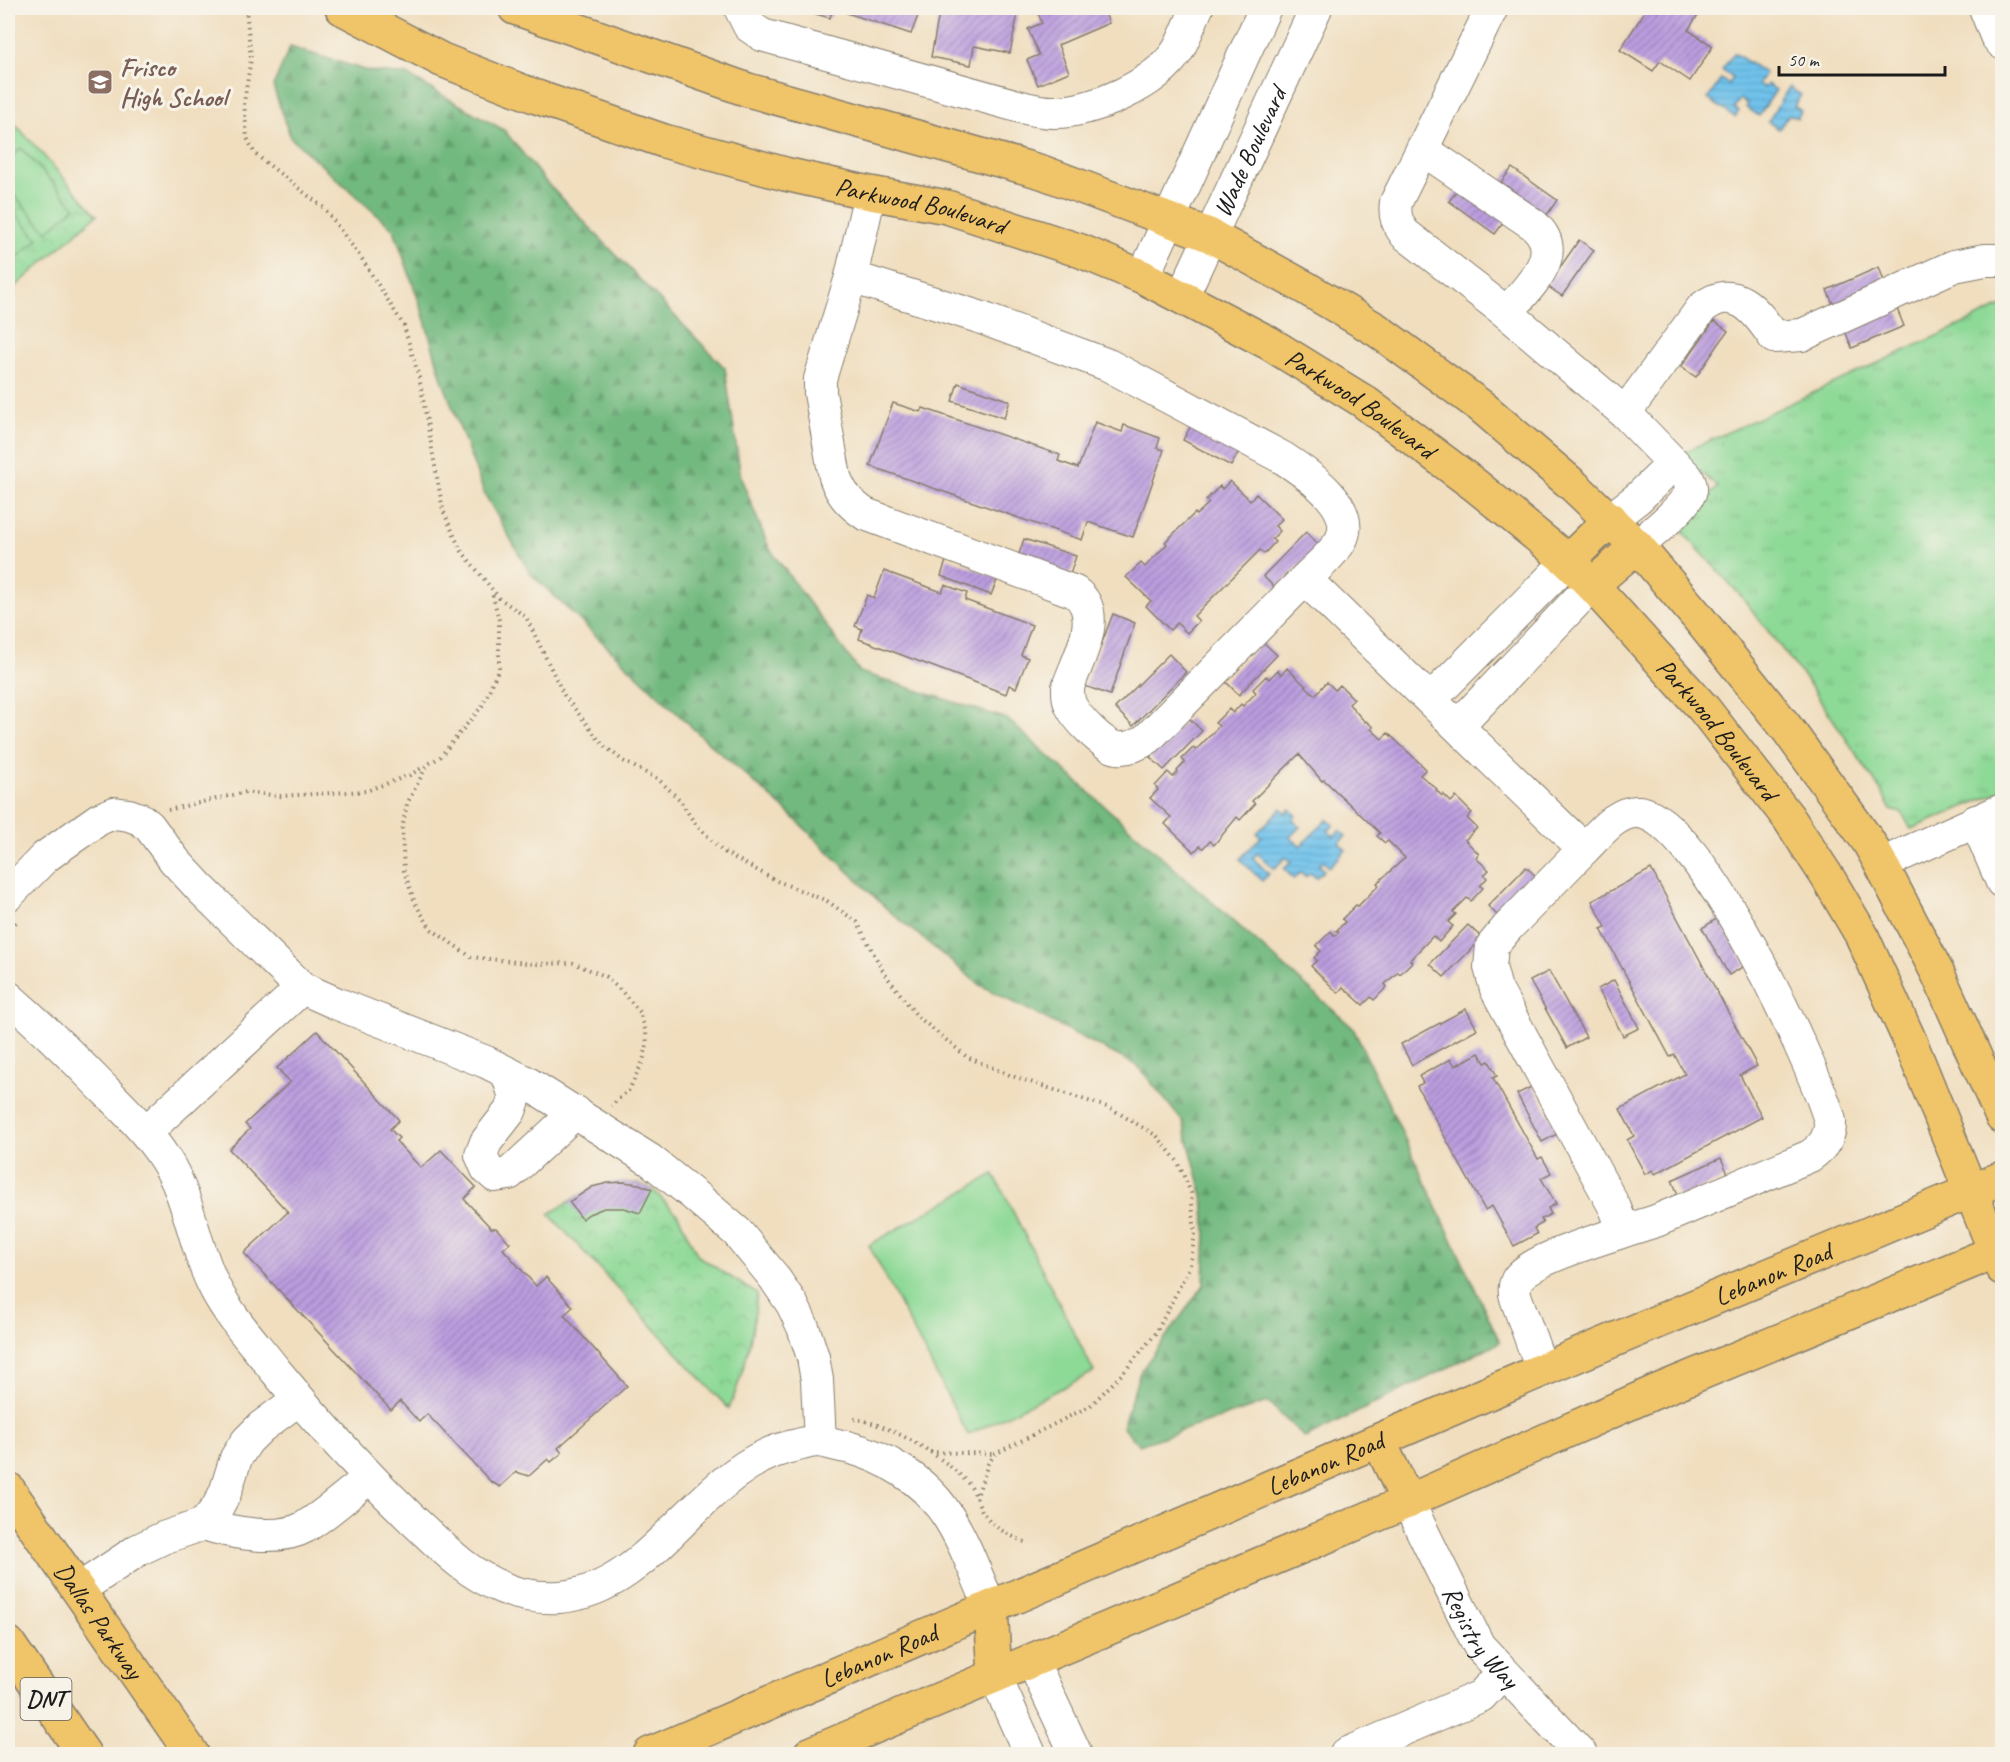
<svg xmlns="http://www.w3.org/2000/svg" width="2010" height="1762" font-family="Caveat,sans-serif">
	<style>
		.grass { fill: url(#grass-tufts); stroke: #547a59; stroke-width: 1.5 }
		.forest { fill: url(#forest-firs); stroke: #476a4e; stroke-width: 1.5 }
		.park { fill: url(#park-crowns); stroke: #547a59; stroke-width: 1.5 }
		.pitch { fill: #8dd996; stroke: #547a59; stroke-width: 1.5 }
		.water { fill: url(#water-rules); stroke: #466f84; stroke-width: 1.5 }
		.building { fill: url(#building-hatch) }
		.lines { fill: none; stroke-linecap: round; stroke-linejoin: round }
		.minor-casing { stroke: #867d6e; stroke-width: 34 }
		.major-casing { stroke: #867d6e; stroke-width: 36 }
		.highway-casing { stroke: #867d6e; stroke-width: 36 }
		.path { stroke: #867d6e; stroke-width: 4; stroke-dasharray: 1.5 4.5; stroke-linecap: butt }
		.minor { stroke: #fff; stroke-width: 32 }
		.major { stroke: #f0c469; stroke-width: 33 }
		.highway { stroke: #f0c469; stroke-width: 33 }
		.labels { text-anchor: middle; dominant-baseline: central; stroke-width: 6; stroke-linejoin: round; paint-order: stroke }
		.shield { fill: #f7f3e8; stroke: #5e5c59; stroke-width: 1.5 }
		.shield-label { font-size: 24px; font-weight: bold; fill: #1c1c1c }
		.education-label { font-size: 26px; font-weight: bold; fill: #785e54; stroke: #f7f3e8; text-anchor: start }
		.street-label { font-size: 26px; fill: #1c1c1c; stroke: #f7f3e8 }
	</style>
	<defs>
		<pattern id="grass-tufts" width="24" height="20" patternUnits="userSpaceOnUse" patternTransform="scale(1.5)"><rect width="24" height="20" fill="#8dd996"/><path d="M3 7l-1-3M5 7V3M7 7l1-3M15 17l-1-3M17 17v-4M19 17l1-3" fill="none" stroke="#79ba81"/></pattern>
		<pattern id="forest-firs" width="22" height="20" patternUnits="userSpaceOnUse" patternTransform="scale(1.5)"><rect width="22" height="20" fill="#72b97f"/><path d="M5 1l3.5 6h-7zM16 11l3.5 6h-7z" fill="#629e6d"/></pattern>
		<pattern id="park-crowns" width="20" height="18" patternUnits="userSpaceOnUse" patternTransform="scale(1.5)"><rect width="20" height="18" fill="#8dd996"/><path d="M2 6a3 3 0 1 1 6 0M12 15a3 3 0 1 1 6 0" fill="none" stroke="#79ba81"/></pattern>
		<pattern id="water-rules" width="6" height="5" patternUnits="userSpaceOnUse" patternTransform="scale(1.5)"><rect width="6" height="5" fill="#70c2ec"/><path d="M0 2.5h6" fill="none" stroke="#60a6ca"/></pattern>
		<pattern id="building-hatch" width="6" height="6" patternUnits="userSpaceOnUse" patternTransform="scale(1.5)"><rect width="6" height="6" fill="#bb9ddf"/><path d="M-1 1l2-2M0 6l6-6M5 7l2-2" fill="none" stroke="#977fb4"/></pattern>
	</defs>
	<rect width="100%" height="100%" fill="#f7f3e8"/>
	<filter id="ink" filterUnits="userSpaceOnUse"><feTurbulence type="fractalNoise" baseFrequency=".0167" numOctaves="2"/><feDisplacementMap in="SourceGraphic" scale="12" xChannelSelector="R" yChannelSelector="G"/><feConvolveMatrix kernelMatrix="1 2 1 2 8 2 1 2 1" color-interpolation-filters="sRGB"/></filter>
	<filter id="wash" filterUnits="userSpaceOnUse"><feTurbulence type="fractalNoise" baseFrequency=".008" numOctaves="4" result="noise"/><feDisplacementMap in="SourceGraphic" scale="24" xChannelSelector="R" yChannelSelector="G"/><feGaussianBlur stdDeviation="1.35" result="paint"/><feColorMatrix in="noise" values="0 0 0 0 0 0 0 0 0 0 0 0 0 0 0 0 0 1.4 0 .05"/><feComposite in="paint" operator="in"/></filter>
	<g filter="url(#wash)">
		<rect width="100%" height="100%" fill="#f0debf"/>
		<polygon class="grass" points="2002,306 2002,791 1911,829 1902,813 1891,810 1881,791 1810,685 1741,596 1677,526 1718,487 1680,454"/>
		<polygon class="forest" points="290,47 368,71 407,75 504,130 545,181 725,368 741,478 769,548 860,672 1007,719 1353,1028 1500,1342 1305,1438 1268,1402 1139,1445 1122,1427 1140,1372 1204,1285 1206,1231 1203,1196 1183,1122 1138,1066 980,985 888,910 788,812 702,737 530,573 484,493 442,379 422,310 394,230 290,137 273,86"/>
		<g class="park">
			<polygon points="8,116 97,215 15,287 8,278"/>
			<path d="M 623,1182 L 639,1184 L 652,1189 L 678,1215 L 698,1256 L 757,1294 C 753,1337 745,1369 729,1409 L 549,1214 C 574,1199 593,1184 623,1182 Z"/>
		</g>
		<g class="pitch">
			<polygon points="21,148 75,207 47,232 8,188 8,160"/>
			<polygon points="8,205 38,239 10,264 8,261"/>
			<polygon points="994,1174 1094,1372 968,1435 869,1245"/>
		</g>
		<g class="water">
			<polygon points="1734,53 1765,73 1758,84 1765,88 1767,84 1776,90 1759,116 1746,107 1748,104 1740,99 1734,108 1739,111 1735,117 1708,99 1721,79 1728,84 1732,78 1722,70"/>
			<polygon points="1789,87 1801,95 1794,106 1801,111 1797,118 1789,114 1779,129 1768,122"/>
			<polygon points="1281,808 1286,813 1290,809 1296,816 1293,819 1300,827 1290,837 1300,846 1328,819 1334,825 1328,831 1334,836 1340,830 1346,836 1339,843 1346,850 1329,867 1323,861 1319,865 1324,870 1316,878 1310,873 1306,877 1301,872 1294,879 1284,869 1291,862 1286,857 1274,869 1257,853 1253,858 1269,874 1262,881 1240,859 1261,837 1257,833"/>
		</g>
		<g id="blocks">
			<g class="building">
				<polygon points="795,8 833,8 830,18"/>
				<polygon points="849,8 921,8 911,34 847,13"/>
				<polygon points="940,8 1019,8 1010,53 974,46 971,65 931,57"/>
				<polygon points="1036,8 1103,8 1109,23 1058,45 1069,72 1038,85 1027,60 1039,55 1028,29 1042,23"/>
				<polygon points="1647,8 1697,8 1701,10 1688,30 1713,46 1690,81 1660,61 1653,71 1620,50"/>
				<polygon points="1512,168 1557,200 1547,215 1501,182"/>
				<polygon points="1460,187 1505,220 1495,234 1449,201"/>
				<polygon points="1579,240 1594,250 1562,296 1547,286"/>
				<polygon points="1879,267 1885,284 1834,306 1827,290"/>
				<polygon points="1897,309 1904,326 1852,348 1845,331"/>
				<polygon points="1714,321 1728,331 1696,377 1681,367"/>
				<polygon points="958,383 1010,401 1004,418 952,401"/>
				<polygon points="893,403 921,412 923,408 1060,455 1058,461 1078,468 1095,422 1122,432 1124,425 1160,438 1157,448 1164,450 1133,537 1088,522 1082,540 870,466"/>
				<polygon points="1192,424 1240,449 1231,466 1183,440"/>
				<polygon points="1230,481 1250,500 1256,494 1282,519 1275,526 1280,531 1272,539 1275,542 1264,554 1260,550 1194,616 1199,621 1187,633 1177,623 1170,630 1146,606 1151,601 1126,577 1141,563 1145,567 1167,544 1165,542 1195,513 1196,515 1209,503 1206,500 1220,486 1222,489"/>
				<polygon points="1306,532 1319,545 1276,589 1263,576"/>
				<polygon points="1024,539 1076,556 1070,574 1018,557"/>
				<polygon points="947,558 998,578 991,595 941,576"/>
				<polygon points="884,571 942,592 945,585 967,593 965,600 1032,625 1021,655 1028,658 1016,688 1009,685 1006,694 859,639 862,629 855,626 867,595 874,598"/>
				<polygon points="1113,614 1135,623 1110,695 1085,686"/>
				<polygon points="1263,642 1277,655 1239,695 1225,681"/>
				<polygon points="1169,654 1186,672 1133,726 1115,708"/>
				<polygon points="1287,668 1315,695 1327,682 1335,690 1340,685 1354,699 1349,704 1365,722 1366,721 1373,727 1371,729 1382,739 1388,733 1426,769 1420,775 1437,789 1436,790 1442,796 1443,794 1451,802 1456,797 1472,813 1467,818 1477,828 1465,840 1479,854 1476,858 1489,870 1484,875 1487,878 1480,886 1483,888 1471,901 1467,898 1453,912 1456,914 1448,922 1453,926 1439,942 1433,936 1410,960 1412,962 1400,974 1398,972 1385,984 1387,987 1374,1000 1371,997 1363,1005 1343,987 1338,993 1311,966 1317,960 1314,958 1321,951 1316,946 1331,931 1335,936 1339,932 1336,931 1345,922 1342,919 1356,905 1358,906 1379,885 1377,883 1405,858 1388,841 1385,843 1377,836 1380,833 1324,780 1322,781 1299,754 1252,801 1255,804 1240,820 1237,817 1214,845 1210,841 1203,848 1200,846 1194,852 1165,824 1171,817 1150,798 1158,790 1155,786 1168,772 1173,777 1178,772 1177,771 1185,762 1182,759 1193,748 1196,750 1219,726 1215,723 1229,709 1233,713 1241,704 1243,706 1256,693 1253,689 1266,676 1269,679 1278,670 1281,675"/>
				<polygon points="1189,718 1202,731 1164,770 1150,757"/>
				<polygon points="1526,867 1539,879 1501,919 1488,906"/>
				<polygon points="1651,869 1757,1066 1740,1075 1762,1117 1655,1174 1653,1170 1645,1174 1627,1140 1634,1136 1620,1109 1685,1074 1674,1054 1670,1057 1601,929 1606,927 1592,901"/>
				<polygon points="1718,918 1746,965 1729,975 1702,928"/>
				<polygon points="1468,925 1482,938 1444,977 1430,964"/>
				<polygon points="1549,971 1586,1037 1567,1048 1530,981"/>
				<polygon points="1614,980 1639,1028 1623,1036 1598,989"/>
				<polygon points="1466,1009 1477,1029 1412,1065 1401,1044"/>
				<polygon points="317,1031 399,1120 390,1129 399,1138 396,1141 421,1168 441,1150 476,1187 464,1199 491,1228 496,1228 510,1243 503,1249 536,1286 546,1277 573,1307 564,1315 627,1386 558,1448 562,1453 551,1462 548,1459 529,1476 516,1472 500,1487 490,1481 427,1414 419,1422 400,1401 391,1410 244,1253 288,1212 229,1149 250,1129 245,1124 290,1082 277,1068"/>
				<polygon points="1479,1053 1485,1063 1489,1061 1497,1076 1493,1078 1538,1159 1542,1157 1551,1173 1541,1178 1556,1204 1548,1208 1551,1214 1541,1219 1543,1223 1534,1228 1537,1234 1514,1246 1492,1206 1485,1210 1417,1086 1423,1083 1419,1076 1451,1059 1455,1066"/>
				<polygon points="1533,1086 1559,1133 1542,1142 1517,1094"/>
				<polygon points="1721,1158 1729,1176 1679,1197 1672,1180"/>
				<polygon points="623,1182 639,1184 652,1189 640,1213 624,1208 604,1208 589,1214 582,1219 569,1202 592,1187 608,1183"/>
			</g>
		</g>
	</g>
	<g filter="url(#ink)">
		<use href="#blocks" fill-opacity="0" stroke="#867d6e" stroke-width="1.5"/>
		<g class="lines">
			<g class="minor-casing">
				<g id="minor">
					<path d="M 740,8 L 749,26 L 762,35 L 1025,108 C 1034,110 1043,112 1053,112 C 1092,113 1157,84 1178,50 C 1185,37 1191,21 1197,8"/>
					<path d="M 1492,8 L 1396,202 C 1394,216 1397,223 1405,234 L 1507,313 L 1625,413 L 1687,477 C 1689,481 1692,485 1691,490 C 1689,504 1649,536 1637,546"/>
					<polyline points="1985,8 1996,36 2002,43"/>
					<path d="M 1422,149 L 1534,225 C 1567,255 1527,287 1507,313"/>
					<path d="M 870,193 L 851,277 L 820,379 L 820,393 L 835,477 C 841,494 850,504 865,514 L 1075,592 C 1105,614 1078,658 1068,687 C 1068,694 1068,700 1071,706 C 1077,718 1103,746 1117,748 C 1128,749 1140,744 1148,738 L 1305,579"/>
					<path d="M 851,277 L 979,317 L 1108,365 L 1283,458 C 1306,473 1360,508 1340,542 C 1331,556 1316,568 1305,579 L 1584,849 L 1507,928 L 1492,946 L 1490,967 L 1496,989 L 1615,1208 L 1624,1231 C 1600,1240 1529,1259 1517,1280 C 1514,1286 1514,1292 1516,1298 L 1542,1370"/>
					<polyline points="1143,277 1265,8"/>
					<path id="s1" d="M 1182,297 L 1316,8"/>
					<path d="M 1625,413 L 1702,308 C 1734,282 1756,310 1774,337 L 1802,335 L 1954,266 L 1985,260 L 2002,260"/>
					<polyline points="1611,519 1638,498 1674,463"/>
					<polyline points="1431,699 1568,561"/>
					<polyline points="1458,726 1592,585"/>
					<polyline points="1976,821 2002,882"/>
					<path d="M 1584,849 C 1598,836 1616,810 1639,812 C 1699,817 1814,1064 1830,1121 C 1831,1137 1823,1147 1810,1156 L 1656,1221 L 1624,1231"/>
					<polyline points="1881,864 2002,810"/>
					<polyline points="8,895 45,857 99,819 114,813 129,815 140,819 149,826 175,861 200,888 302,988 338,1004 486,1062 526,1082 650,1160 695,1196 737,1232 773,1276 792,1304 803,1327 813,1357 817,1380 820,1441"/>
					<path d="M 8,997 C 40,1025 70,1054 100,1085 C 123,1108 147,1131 165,1159 C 190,1197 194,1249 216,1290 C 232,1320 255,1344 275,1370 C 318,1423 364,1473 414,1521 C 443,1548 466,1573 503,1588 C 521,1596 539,1598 559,1597 C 658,1590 700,1462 798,1445 C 805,1443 813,1441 819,1441 C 828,1442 838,1446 847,1447 C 884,1456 924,1480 945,1512 C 965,1541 976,1576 991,1608"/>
					<polyline points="507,1073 515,1097 510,1111 486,1142 481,1155 487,1169 495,1176 509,1174 576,1112"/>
					<polyline points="146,1132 302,988"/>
					<path id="s2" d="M 1408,1502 L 1479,1646 L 1581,1754"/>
					<path d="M 204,1524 C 231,1533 279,1542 305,1527 C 328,1513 348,1494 369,1478"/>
					<polyline points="78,1590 138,1550 163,1538 204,1524 217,1508 225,1493 236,1458 247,1441 261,1427 299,1399"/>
					<polyline points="1032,1660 1076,1754"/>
					<polyline points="995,1676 1030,1754"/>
					<polyline points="1346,1754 1481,1696 1503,1672"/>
				</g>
			</g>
			<g class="major-casing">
				<g id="major">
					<path id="s3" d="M 342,8 L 442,60 L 537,97 L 664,141 L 785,174 L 870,193 L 947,207 L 1081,251 L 1143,277 L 1269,343 L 1363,401 L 1475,485 L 1568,561 L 1592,585 L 1704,709 L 1788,817 L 1828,878 L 1861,934 L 1909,1039 L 2002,1268"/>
					<polyline points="515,8 748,90 1042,172 1209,235 1304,287 1377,330 1482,407 1574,486 1637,546 1696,615 1789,731 1868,841 1881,864 1938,974 2002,1117"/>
					<polyline points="1568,561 1611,519"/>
					<polyline points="1592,585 1637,546"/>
					<polyline points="1379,1441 1408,1502"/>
					<path id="s4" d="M 8,1489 L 192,1754"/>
					<polyline points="991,1608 995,1676"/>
					<path id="s5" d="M 650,1754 L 1542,1370 L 2002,1178"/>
					<polyline points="810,1754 1393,1508 1655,1392 2002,1249"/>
				</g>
			</g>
			<g class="highway-casing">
				<polyline id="highway" points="8,1643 84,1754"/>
			</g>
			<g class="path">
				<polyline points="246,8 251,59 244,102 247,138 255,154 324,208 362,259 404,326 419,377 443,510 460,549 499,598 526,617 564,695 602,744 623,761 658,779 679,799 694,822 722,851 777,881 827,901 857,922 884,973 917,1016 967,1057 1012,1076 1110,1108 1157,1136 1178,1162 1191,1193 1195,1234 1190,1266 1156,1333 1124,1372 1090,1406 995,1454 988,1464 976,1499"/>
				<polyline points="426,767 407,804 402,829 404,871 415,903 431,929 471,957 536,964 573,963 607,977 623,993 640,1012 646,1033 647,1045 643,1061 629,1090 611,1106"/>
				<polyline points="168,810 246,792 281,796 366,791 410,775 440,757 482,706 499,668 499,620 492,593"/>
				<polyline points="8,933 18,919"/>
				<path d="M 854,1419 C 886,1422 950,1459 970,1486 C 975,1493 978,1503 982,1511 C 993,1528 1009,1535 1027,1543"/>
				<polyline points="930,1452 994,1454"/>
			</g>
			<use href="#minor" class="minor"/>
			<use href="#major" class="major"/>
			<use href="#highway" class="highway"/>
		</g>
	</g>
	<defs>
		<g id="school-square" transform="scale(1.35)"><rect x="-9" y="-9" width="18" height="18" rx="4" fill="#8d6e63" stroke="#f7f3e8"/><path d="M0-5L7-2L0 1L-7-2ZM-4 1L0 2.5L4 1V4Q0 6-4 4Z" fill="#fff"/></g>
	</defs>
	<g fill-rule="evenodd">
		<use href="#school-square" x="100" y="82"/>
	</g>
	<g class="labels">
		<rect class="shield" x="20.5" y="1678" width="51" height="42" rx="4.5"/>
		<g class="shield-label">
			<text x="46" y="1699">DNT</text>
		</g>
		<g class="education-label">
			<text x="120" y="67">Frisco<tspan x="120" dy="30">High School</tspan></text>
		</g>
		<g class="street-label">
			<text stroke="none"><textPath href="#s1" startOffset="160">Wade Boulevard</textPath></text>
			<text stroke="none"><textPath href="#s3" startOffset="614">Parkwood Boulevard</textPath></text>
			<text stroke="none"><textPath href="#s3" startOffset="1100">Parkwood Boulevard</textPath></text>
			<text stroke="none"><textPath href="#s3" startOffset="1586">Parkwood Boulevard</textPath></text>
			<text stroke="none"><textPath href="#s5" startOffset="1221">Lebanon Road</textPath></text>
			<text stroke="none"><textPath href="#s5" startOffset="735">Lebanon Road</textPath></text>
			<text stroke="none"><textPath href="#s4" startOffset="160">Dallas Parkway</textPath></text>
			<text stroke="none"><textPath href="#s2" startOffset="154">Registry Way</textPath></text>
			<text stroke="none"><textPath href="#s5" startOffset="249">Lebanon Road</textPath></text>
		</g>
	</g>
	<rect width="2010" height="1762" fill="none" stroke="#f7f3e8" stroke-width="30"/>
	<path d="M1779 66v9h166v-9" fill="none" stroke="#1c1c1c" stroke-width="3"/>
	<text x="1788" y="66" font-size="18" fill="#1c1c1c" stroke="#f7f3e8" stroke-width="4.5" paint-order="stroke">50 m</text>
</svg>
